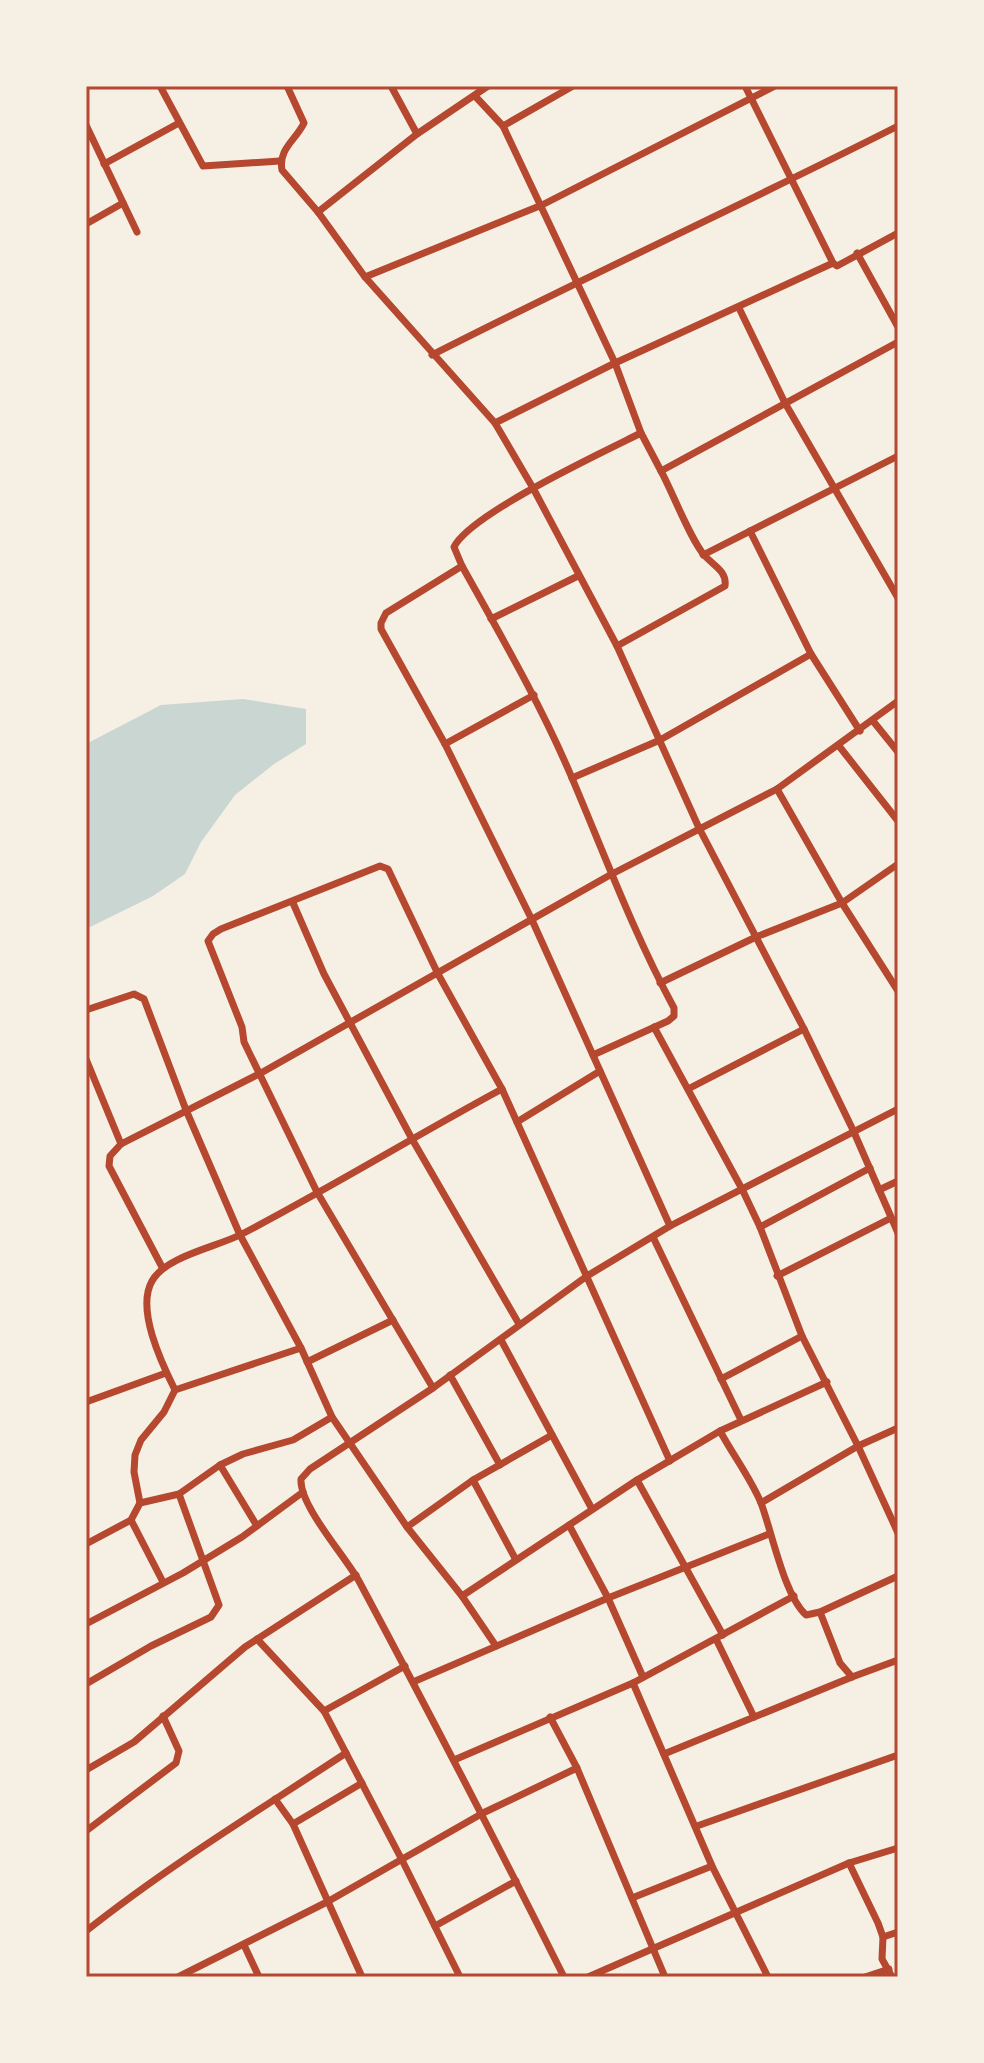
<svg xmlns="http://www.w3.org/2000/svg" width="984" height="2063" font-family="Mulish,sans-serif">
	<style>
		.water { fill: #c9d6d2 }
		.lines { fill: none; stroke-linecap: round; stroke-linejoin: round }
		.minor { stroke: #b5482f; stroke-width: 7 }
		.neatline { fill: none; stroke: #b5482f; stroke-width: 3 }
	</style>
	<rect width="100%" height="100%" fill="#f6efe4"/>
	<polygon class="water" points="243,699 306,709 306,744 274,764 235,795 201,842 185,874 153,896 86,929 86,744 161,705"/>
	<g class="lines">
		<g class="minor">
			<polyline points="160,86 203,166 280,161"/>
			<path d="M 287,86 L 304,123 C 296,140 278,149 282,170 L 318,212 L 365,277 L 495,423"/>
			<polyline points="391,86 417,134"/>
			<polyline points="745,86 833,263"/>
			<polyline points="475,96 503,126 615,363 641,433"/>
			<polyline points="86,125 137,232"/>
			<polyline points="503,126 573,86"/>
			<polyline points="104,164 179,123"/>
			<polyline points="318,212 417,134 488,86"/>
			<polyline points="86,224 123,203"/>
			<polyline points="898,233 837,266 833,263 615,363 495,423 533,488 617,646 699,828 804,1029 853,1130 898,1233"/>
			<polyline points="857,253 898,327"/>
			<polyline points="365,277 542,205 775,86"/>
			<polyline points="739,308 785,403 898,598"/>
			<path d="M 432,355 C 587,276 744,204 898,126"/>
			<polyline points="750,531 811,654 860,731"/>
			<polyline points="703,555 898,456"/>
			<polyline points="462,566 386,613 381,623 381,629 445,744 532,920 670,1226"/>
			<polyline points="491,619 578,576"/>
			<path d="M 617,646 L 725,586 C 727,571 714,566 705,556 C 691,541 672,491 661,471 L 898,342"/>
			<polyline points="873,721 898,752"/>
			<polyline points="445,744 534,695"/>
			<polyline points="839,746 898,821"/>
			<polyline points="572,778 660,740 811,654"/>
			<polyline points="777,789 842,903 898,991"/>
			<polyline points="293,903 324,974 412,1139 519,1324"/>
			<polyline points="660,983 756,937 842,903 898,864"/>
			<polyline points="86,1010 134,994 144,999 186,1110 240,1235 301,1348 332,1417 407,1527 462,1596 496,1646"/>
			<polyline points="654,1027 742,1189 760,1227 802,1336 858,1446 898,1533"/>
			<path d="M 593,1055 L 668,1021 L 674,1016 L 674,1008 C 634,934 605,856 572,778 C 541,705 501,636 462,566 L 454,547 C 470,514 603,452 641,433 L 661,471"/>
			<polyline points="86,1059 121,1144"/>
			<polyline points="688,1089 804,1029"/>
			<polyline points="517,1122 600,1071"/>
			<polyline points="879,1190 898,1181"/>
			<polyline points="760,1227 870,1168"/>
			<polyline points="653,1237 741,1420"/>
			<polyline points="162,1267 109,1166 110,1156 121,1144 261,1073 610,875 777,789 898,701"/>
			<polyline points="777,1276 891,1218"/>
			<polyline points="501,1340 592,1509"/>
			<polyline points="307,1362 393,1320"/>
			<polyline points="450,1375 500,1465"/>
			<polyline points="721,1379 802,1336"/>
			<polyline points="433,1388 317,1192 244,1042 242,1027 208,941 213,934 221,929 380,866 388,869 438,974 502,1089 670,1461"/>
			<path d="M 175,1390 C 161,1362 136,1309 152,1281 C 166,1256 217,1247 242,1234 C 330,1188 415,1136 502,1089"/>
			<polyline points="86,1402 166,1373"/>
			<path d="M 720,1431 C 733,1455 751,1479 761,1503 C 772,1532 784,1595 806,1615 L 820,1612 L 898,1576"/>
			<polyline points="220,1465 257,1526"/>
			<polyline points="473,1480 516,1560"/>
			<polyline points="637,1480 723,1635"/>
			<polyline points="140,1503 134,1472 135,1455 141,1440 164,1412 175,1390 301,1348"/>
			<polyline points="761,1503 858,1446 898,1428"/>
			<polyline points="131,1520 163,1582"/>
			<polyline points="569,1525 608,1598 643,1677"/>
			<polyline points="407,1527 473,1480 552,1435"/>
			<polyline points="86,1544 131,1520 140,1503 179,1494 220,1465 243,1454 293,1440 332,1417"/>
			<polyline points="462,1596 637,1480 720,1431 827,1382"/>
			<polyline points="820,1612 840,1663 852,1677"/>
			<polyline points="86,1624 183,1573 242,1537 303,1492"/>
			<polyline points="257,1639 324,1711 402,1860 460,1977"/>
			<polyline points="716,1639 754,1717"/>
			<polyline points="413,1682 608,1598 769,1534"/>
			<polyline points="633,1683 712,1866 768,1977"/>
			<polyline points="86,1684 151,1646 211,1617 219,1605 179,1494"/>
			<polyline points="324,1711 405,1666"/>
			<polyline points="664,1754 852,1677 898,1660"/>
			<polyline points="454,1760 633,1683 794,1596"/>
			<polyline points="577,1768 665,1977"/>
			<polyline points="86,1770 134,1742 245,1647 356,1575"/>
			<polyline points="275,1799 293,1824 362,1977"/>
			<polyline points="293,1824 362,1783"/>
			<polyline points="697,1826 898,1755"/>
			<polyline points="86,1831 176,1763 179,1751 163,1716"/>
			<polyline points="849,1863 878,1923 883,1937 882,1959 892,1977"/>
			<polyline points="632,1898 712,1866"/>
			<polyline points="435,1926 516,1881"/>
			<path d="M 86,1931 C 168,1866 258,1811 346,1753"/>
			<polyline points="883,1937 898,1932"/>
			<polyline points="244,1945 259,1977"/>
			<polyline points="178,1977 327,1902 483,1813 577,1768 550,1717"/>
			<path d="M 564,1977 C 498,1845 430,1714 360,1583 C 347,1558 299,1506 301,1479 L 310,1469 L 433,1388 L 587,1276 L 670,1226 L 898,1109"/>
			<polyline points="588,1977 849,1863 898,1848"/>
			<polyline points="865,1977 889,1969"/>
		</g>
	</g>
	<rect width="984" height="2063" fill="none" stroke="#f6efe4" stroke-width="176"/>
	<rect x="88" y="88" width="808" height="1887" class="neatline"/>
</svg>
